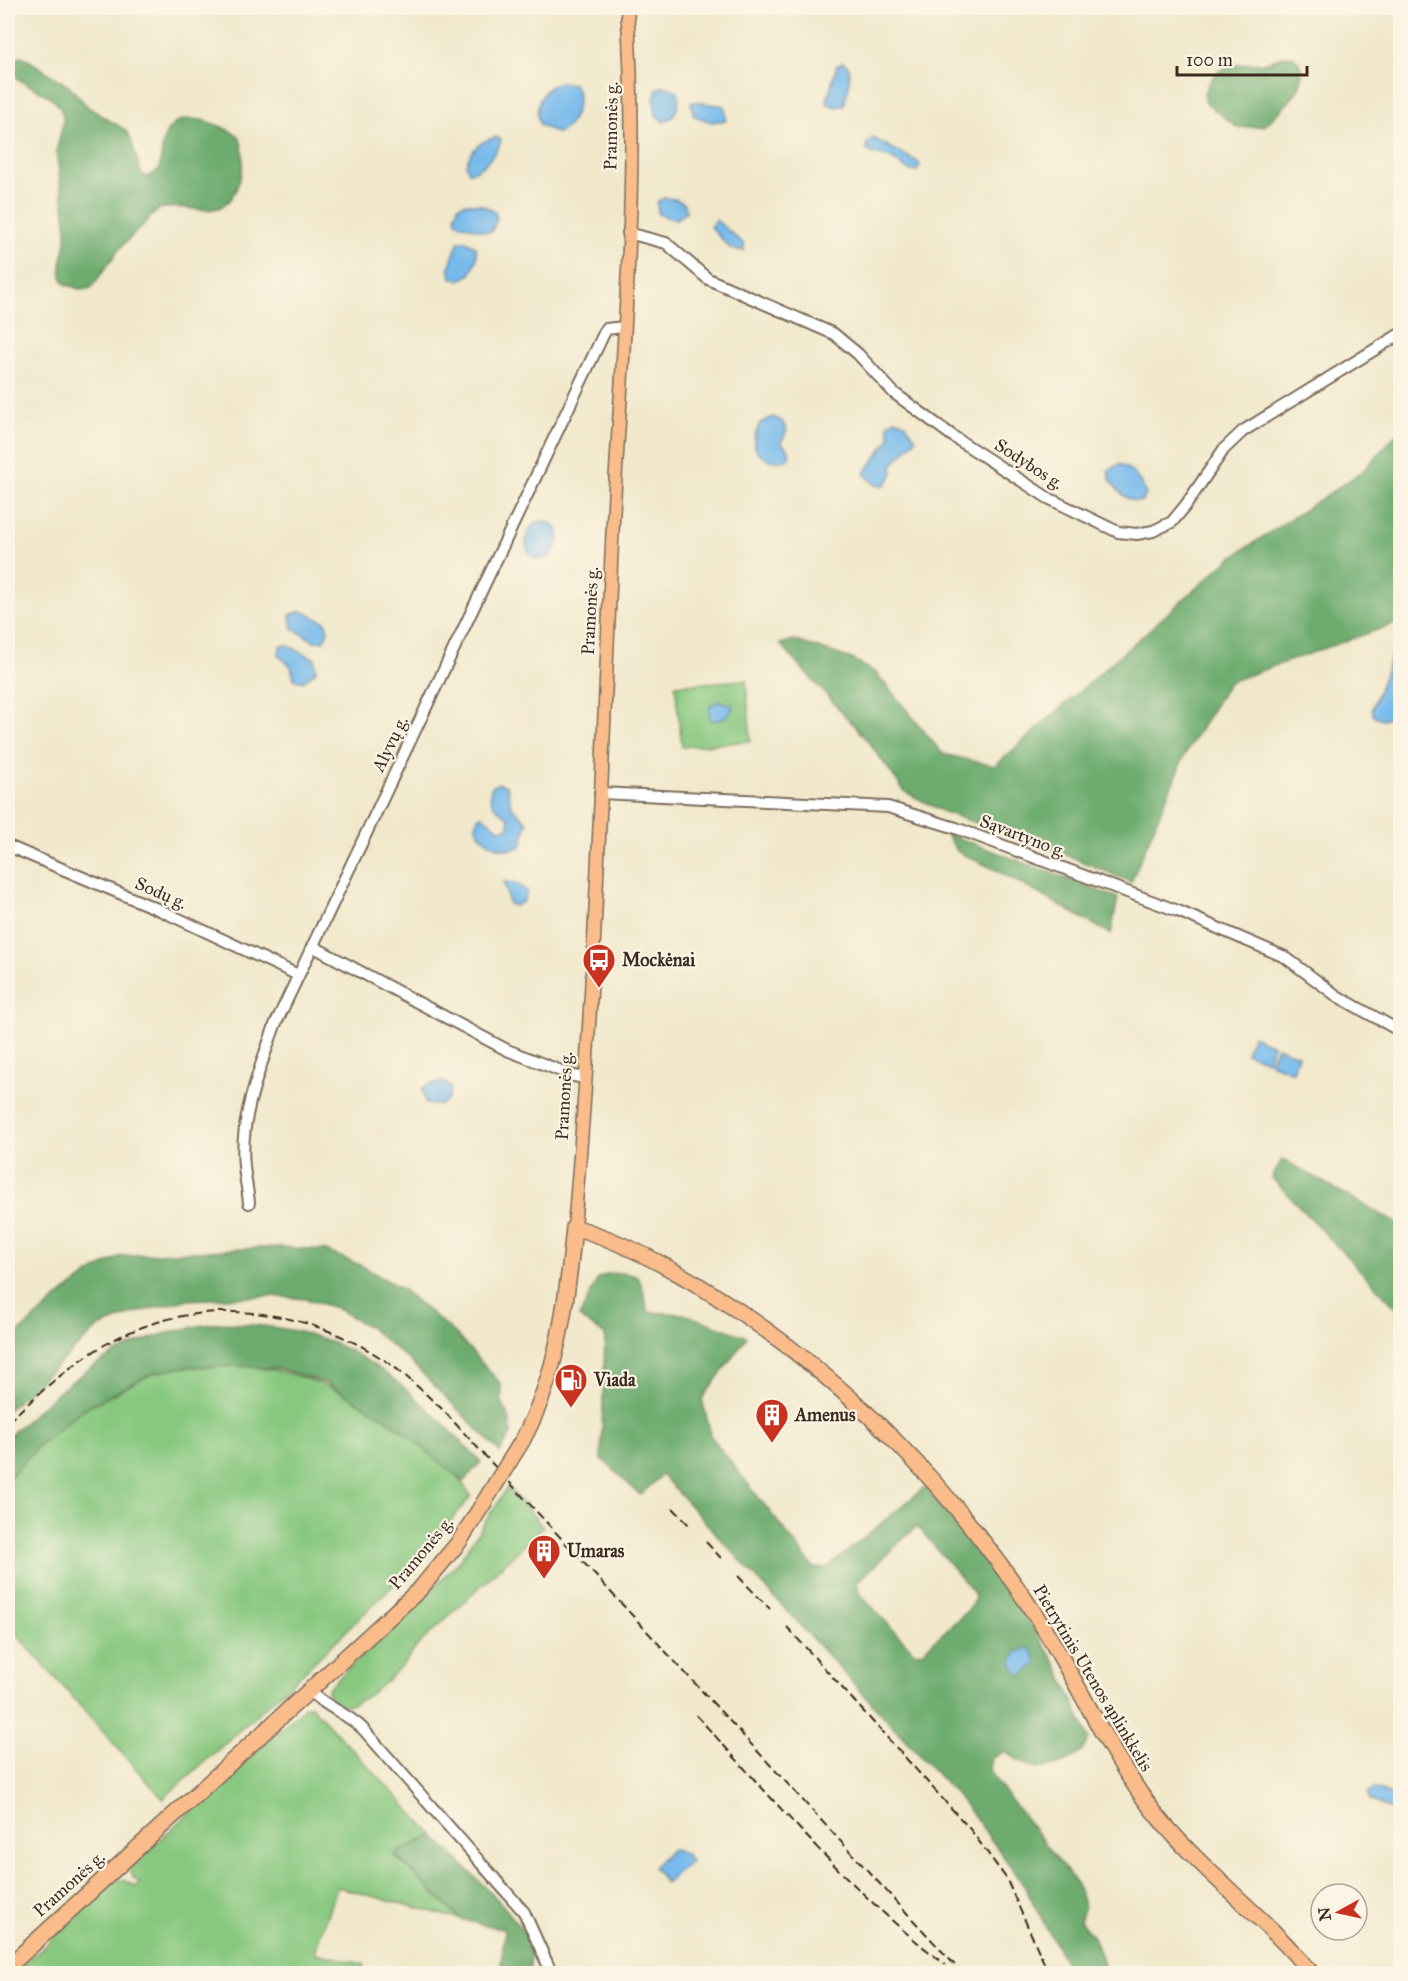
<svg xmlns="http://www.w3.org/2000/svg" width="1408" height="1981" font-family="'IM FELL Great Primer',serif">
	<style>
		.green { fill: #87c77f; stroke: #61784e; stroke-width: 1.5 }
		.forest { fill: #6dac6e; stroke: #546b46; stroke-width: 1.5; fill-rule: evenodd }
		.water { fill: #76baec; stroke: #587285; stroke-width: 1.5 }
		.lines { fill: none; stroke-linecap: round; stroke-linejoin: round }
		.minor-casing { stroke: #7b6c5b; stroke-width: 14 }
		.major-casing { stroke: #7b6c5b; stroke-width: 15 }
		.highway-casing { stroke: #7b6c5b; stroke-width: 18 }
		.minor { stroke: #fff; stroke-width: 10 }
		.major { stroke: #f9bc8a; stroke-width: 12 }
		.highway { stroke: #f9bc8a; stroke-width: 15 }
		.rail { stroke: #3b2a1e; stroke-width: 2; stroke-dasharray: 9 4.5; stroke-linecap: butt }
		.highway-bridge-casing { stroke: #7b6c5b; stroke-width: 18; stroke-linecap: butt }
		.highway-bridge { stroke: #f9bc8a; stroke-width: 15 }
		.labels { text-anchor: middle; dominant-baseline: central; stroke-width: 4.5; stroke-linejoin: round; paint-order: stroke }
		.street-label { font-size: 18px; fill: #3b2a1e; stroke: #fcf5e5 }
		.poi-label { font-size: 18px; font-weight: bold; fill: #3b2a1e; stroke: #fcf5e5; text-anchor: start }
	</style>
	<rect width="100%" height="100%" fill="#fcf5e5"/>
	<filter id="ink" filterUnits="userSpaceOnUse"><feTurbulence type="fractalNoise" baseFrequency=".0167" numOctaves="2"/><feDisplacementMap in="SourceGraphic" scale="12" xChannelSelector="R" yChannelSelector="G"/><feConvolveMatrix kernelMatrix="1 2 1 2 8 2 1 2 1" color-interpolation-filters="sRGB"/></filter>
	<filter id="wash" filterUnits="userSpaceOnUse"><feTurbulence type="fractalNoise" baseFrequency=".008" numOctaves="4" result="noise"/><feDisplacementMap in="SourceGraphic" scale="24" xChannelSelector="R" yChannelSelector="G"/><feGaussianBlur stdDeviation="1.35" result="paint"/><feColorMatrix in="noise" values="0 0 0 0 0 0 0 0 0 0 0 0 0 0 0 0 0 1.4 0 .05"/><feComposite in="paint" operator="in"/></filter>
	<g filter="url(#wash)">
		<rect width="100%" height="100%" fill="#f1e8cb"/>
		<g class="green">
			<polygon points="746,680 751,741 682,747 675,685"/>
			<path d="M 244,1366 C 319,1373 370,1403 427,1451 C 444,1465 460,1477 471,1496 L 420,1559 L 304,1672 L 163,1799 L 8,1625 L 8,1479 L 40,1444 L 82,1410 L 153,1373 L 185,1367 Z"/>
			<path d="M 508,1487 L 543,1527 L 416,1647 C 405,1666 355,1719 332,1702 L 327,1692 L 329,1687 L 421,1601 L 460,1560 Z"/>
			<polygon points="306,1706 311,1706 433,1835 394,1855 460,1919 337,1887 314,1953 364,1964 363,1973 14,1974 116,1880 124,1880 136,1887 140,1883 133,1878 129,1868"/>
		</g>
		<g class="forest">
			<path d="M 22,56 L 70,87 L 89,108 L 124,129 L 130,136 L 141,173 L 147,177 L 159,170 C 162,158 161,139 169,129 C 184,108 221,125 239,136 C 245,152 244,166 239,182 C 223,228 194,201 159,209 L 121,247 L 91,288 L 82,290 L 65,284 C 55,271 65,255 66,240 C 68,210 58,182 57,153 C 57,138 68,122 60,108 C 51,92 27,88 15,76 L 10,61 Z"/>
			<path d="M 1283,56 L 1293,56 C 1319,81 1282,109 1264,126 L 1238,128 L 1206,103 L 1204,93 C 1224,47 1249,75 1283,56 Z"/>
			<polygon points="1400,430 1400,622 1229,682 1185,754 1131,882 1069,856 944,812 905,792 868,741 780,644 793,640 852,659 876,673 943,754 995,766 1229,559 1362,472"/>
			<polygon points="945,833 1118,898 1111,934 998,871 958,852"/>
			<polygon points="1282,1159 1400,1225 1400,1312 1272,1178"/>
			<polygon points="279,1247 324,1250 360,1265 402,1289 455,1333 501,1384 502,1402 510,1420 511,1434 500,1452 409,1360 369,1327 336,1308 306,1299 271,1296 186,1300 135,1313 99,1327 8,1410 8,1342 62,1294 92,1272 121,1256"/>
			<path d="M 624,1273 L 637,1276 C 645,1288 644,1299 648,1312 L 684,1314 L 747,1337 L 702,1399 L 712,1438 L 814,1568 L 827,1568 L 925,1487 L 1017,1602 L 1059,1669 L 1089,1738 C 1082,1759 1052,1772 1030,1766 C 1020,1764 1014,1756 1005,1751 L 992,1758 L 990,1769 L 996,1781 L 1076,1883 L 1085,1906 L 1080,1921 L 1093,1937 L 1107,1973 L 1071,1973 L 1022,1882 L 968,1808 L 662,1475 L 640,1495 L 601,1458 L 605,1335 L 579,1317 L 598,1278 L 608,1274 ZM 915,1528 L 919,1528 L 974,1593 L 975,1599 L 968,1610 L 922,1652 L 915,1653 L 859,1593 L 857,1582 Z"/>
			<path d="M 216,1323 C 248,1324 280,1326 311,1335 C 380,1355 433,1413 481,1462 L 463,1482 L 392,1422 L 326,1383 L 280,1369 L 244,1366 L 185,1367 L 153,1373 L 82,1410 L 40,1444 L 8,1479 L 8,1437 C 79,1372 117,1338 216,1323 Z"/>
			<polygon points="433,1835 501,1903 531,1941 530,1973 500,1973 505,1930 460,1919 394,1854"/>
		</g>
		<g class="water">
			<polygon points="843,62 849,67 849,86 844,105 837,107 827,104 827,100 837,65"/>
			<path d="M 559,82 L 574,84 C 584,99 574,130 556,133 L 540,125 C 532,108 542,88 559,82 Z"/>
			<path d="M 664,86 L 678,91 C 680,104 677,118 663,122 L 656,115 L 654,100 L 657,89 Z"/>
			<polygon points="695,102 725,106 726,120 712,122 694,116 691,103"/>
			<path d="M 496,137 L 501,140 C 498,151 481,173 469,172 L 466,165 C 471,149 480,141 496,137 Z"/>
			<path d="M 873,138 L 918,162 L 920,165 L 917,171 C 906,173 901,162 890,158 C 882,155 874,156 867,150 L 867,143 Z"/>
			<polygon points="664,198 676,199 685,204 686,212 675,220 658,214 657,202"/>
			<polygon points="466,203 482,205 495,212 497,218 492,231 486,232 457,223 455,217 458,206"/>
			<path d="M 716,220 L 744,244 L 744,251 L 731,249 C 726,243 712,231 711,226 Z"/>
			<polygon points="459,241 466,241 476,247 477,258 470,275 459,280 451,278 449,267"/>
			<path d="M 773,417 L 782,421 L 787,430 L 781,443 C 787,448 791,449 789,458 C 777,466 755,458 754,442 C 754,435 758,429 760,423 Z"/>
			<polygon points="895,419 905,423 916,439 892,465 893,474 885,485 877,486 864,474 890,438 888,425"/>
			<path d="M 1119,464 C 1131,468 1143,482 1146,495 L 1142,501 C 1128,505 1109,484 1108,471 Z"/>
			<path d="M 541,521 C 563,522 562,541 551,556 C 522,571 518,526 541,521 Z"/>
			<polygon points="301,611 326,622 328,631 324,641 314,641 292,628 290,615"/>
			<path d="M 1400,642 C 1401,664 1408,712 1383,720 L 1373,715 L 1372,708 L 1395,647 Z"/>
			<polygon points="287,645 315,659 316,671 303,682 294,679 291,666 279,656 280,646"/>
			<polygon points="719,701 732,705 733,709 723,719 712,721 709,716 710,706"/>
			<path d="M 498,783 L 507,786 L 511,806 L 527,822 L 522,844 C 509,858 479,842 476,826 L 478,817 L 482,816 L 501,830 L 509,827 L 509,818 C 498,809 487,805 491,788 Z"/>
			<polygon points="504,882 516,883 527,891 524,901 515,906 509,904"/>
			<polygon points="1252,1036 1273,1045 1268,1061 1246,1053"/>
			<polygon points="1277,1047 1298,1055 1293,1072 1270,1063"/>
			<polygon points="444,1081 451,1088 448,1100 440,1105 426,1104 422,1089 427,1085"/>
			<polygon points="1027,1648 1032,1650 1037,1663 1022,1675 1015,1672 1012,1661 1016,1653"/>
			<polygon points="1374,1788 1400,1799 1400,1814 1369,1799 1368,1793"/>
			<polygon points="672,1849 686,1854 691,1861 666,1883 653,1867"/>
		</g>
	</g>
	<g filter="url(#ink)">
		<g class="lines">
			<g class="minor-casing">
				<g id="minor">
					<polyline points="628,233 666,243 708,279 834,334 858,354 894,393 954,437 1048,498 1118,532 1137,534 1153,531 1172,522 1186,505 1224,449 1243,431 1400,334"/>
					<polyline points="600,793 888,807 956,828 1178,911 1285,957 1337,996 1400,1031"/>
					<polyline points="8,846 162,911 298,975"/>
					<polyline points="314,947 507,1050 574,1076 585,1078"/>
					<path d="M 249,1203 C 248,1191 245,1178 244,1166 C 239,1119 260,1068 275,1025 L 606,329 L 624,327"/>
					<path d="M 310,1691 C 327,1708 347,1713 363,1729 L 524,1912 L 552,1974"/>
				</g>
			</g>
			<g class="major-casing">
				<path id="major" d="M 574,1227 C 595,993 602,757 613,522 C 622,352 640,178 627,8"/>
			</g>
			<g class="highway-casing">
				<g id="highway">
					<path d="M 522,1441 C 558,1375 567,1301 574,1227 C 624,1242 670,1267 714,1295 C 845,1377 954,1490 1038,1619 C 1078,1681 1106,1749 1151,1808 C 1198,1869 1263,1914 1312,1974"/>
					<polyline points="8,1967 420,1589 459,1542 483,1504"/>
				</g>
			</g>
			<use href="#minor" class="minor"/>
			<use href="#major" class="major"/>
			<use href="#highway" class="highway"/>
			<g class="rail">
				<path d="M 8,1422 C 39,1393 71,1364 108,1343 C 193,1295 297,1305 378,1356 C 401,1370 421,1390 441,1408 L 963,1974"/>
				<polyline points="673,1508 689,1525"/>
				<polyline points="706,1542 721,1558"/>
				<polyline points="738,1576 770,1609"/>
				<polyline points="787,1627 970,1829 1006,1878 1049,1974"/>
				<path d="M 696,1715 C 776,1802 851,1893 946,1965"/>
			</g>
			<g class="highway-bridge-casing">
				<polyline id="highway-bridge" points="483,1504 522,1441"/>
			</g>
			<use href="#highway-bridge" class="highway-bridge"/>
		</g>
	</g>
	<defs>
		<g id="bus-pin" transform="scale(1.725)"><path d="M0 17L-7.5 6A9.5 9.5 0 1 1 7.5 6Z" fill="#c8321e" stroke="#fcf5e5"/><path d="M-5-6H5V4H4V6H2V4H-2V6H-4V4H-5ZM-3.5-4V0h7V-4ZM-3.5 1.2v1.5H-2V1.2ZM2 1.2v1.5H3.5V1.2Z" fill="#fff"/></g>
		<g id="fuel-pin" transform="scale(1.725)"><path d="M0 17L-7.5 6A9.5 9.5 0 1 1 7.5 6Z" fill="#c8321e" stroke="#fcf5e5"/><path d="M-5.5-6h7V0h2V4h1.3V-2.5L3-4.5l.8-.8L6-3V5H2.5V1h-1V6h-7ZM-4.2-4.7v3.2H.2V-4.7Z" fill="#fff"/></g>
		<g id="building-pin" transform="scale(1.725)"><path d="M0 17L-7.5 6A9.5 9.5 0 1 1 7.5 6Z" fill="#c8321e" stroke="#fcf5e5"/><path d="M-4-6H4V6H1V3H-1V6H-4ZM-2.5-4.3h1.7v1.8h-1.7ZM.8-4.3h1.7v1.8H.8ZM-2.5-1h1.7V.8h-1.7ZM.8-1h1.7V.8H.8Z" fill="#fff"/></g>
	</defs>
	<g fill-rule="evenodd">
		<use href="#bus-pin" x="599" y="960"/>
		<use href="#fuel-pin" x="571" y="1380"/>
		<use href="#building-pin" x="772" y="1415"/>
		<use href="#building-pin" x="544" y="1551"/>
	</g>
	<g class="labels">
		<g class="street-label">
			<text transform="translate(611 126) rotate(-89)">Pramonės g.</text>
			<text transform="translate(1029 464) rotate(33)">Sodybos g.</text>
			<text transform="translate(590 611) rotate(-87)">Pramonės g.</text>
			<text transform="translate(390 744) rotate(-64)">Alyvų g.</text>
			<text transform="translate(1023 836) rotate(21)">Sąvartyno g.</text>
			<text transform="translate(161 893) rotate(24)">Sodų g.</text>
			<text transform="translate(564 1096) rotate(-87)">Pramonės g.</text>
			<text transform="translate(421 1553) rotate(-50)">Pramonės g.</text>
			<text transform="translate(1093 1678) rotate(59)">Pietrytinis Utenos aplinkkelis</text>
			<text transform="translate(69 1884) rotate(-42)">Pramonės g.</text>
		</g>
		<g class="poi-label">
			<text x="622" y="960">Mockėnai</text>
			<text x="594" y="1380">Viada</text>
			<text x="795" y="1415">Amenus</text>
			<text x="567" y="1551">Umaras</text>
		</g>
	</g>
	<rect width="1408" height="1981" fill="none" stroke="#fcf5e5" stroke-width="30"/>
	<g transform="translate(1339 1912) rotate(262)"><circle r="28" fill="#fcf5e5" stroke="#afa495" stroke-width="1.5"/>
	<path d="M0-4.5L10 22L0 15L-10 22Z" fill="#c8321e"/>
	<text y="-9" font-size="16" font-weight="bold" text-anchor="middle" fill="#3b2a1e">N</text>
	</g>
	<path d="M1177 66v9h130v-9" fill="none" stroke="#3b2a1e" stroke-width="3"/>
	<text x="1186" y="66" font-size="18" fill="#3b2a1e" stroke="#fcf5e5" stroke-width="4.5" paint-order="stroke">100 m</text>
</svg>
